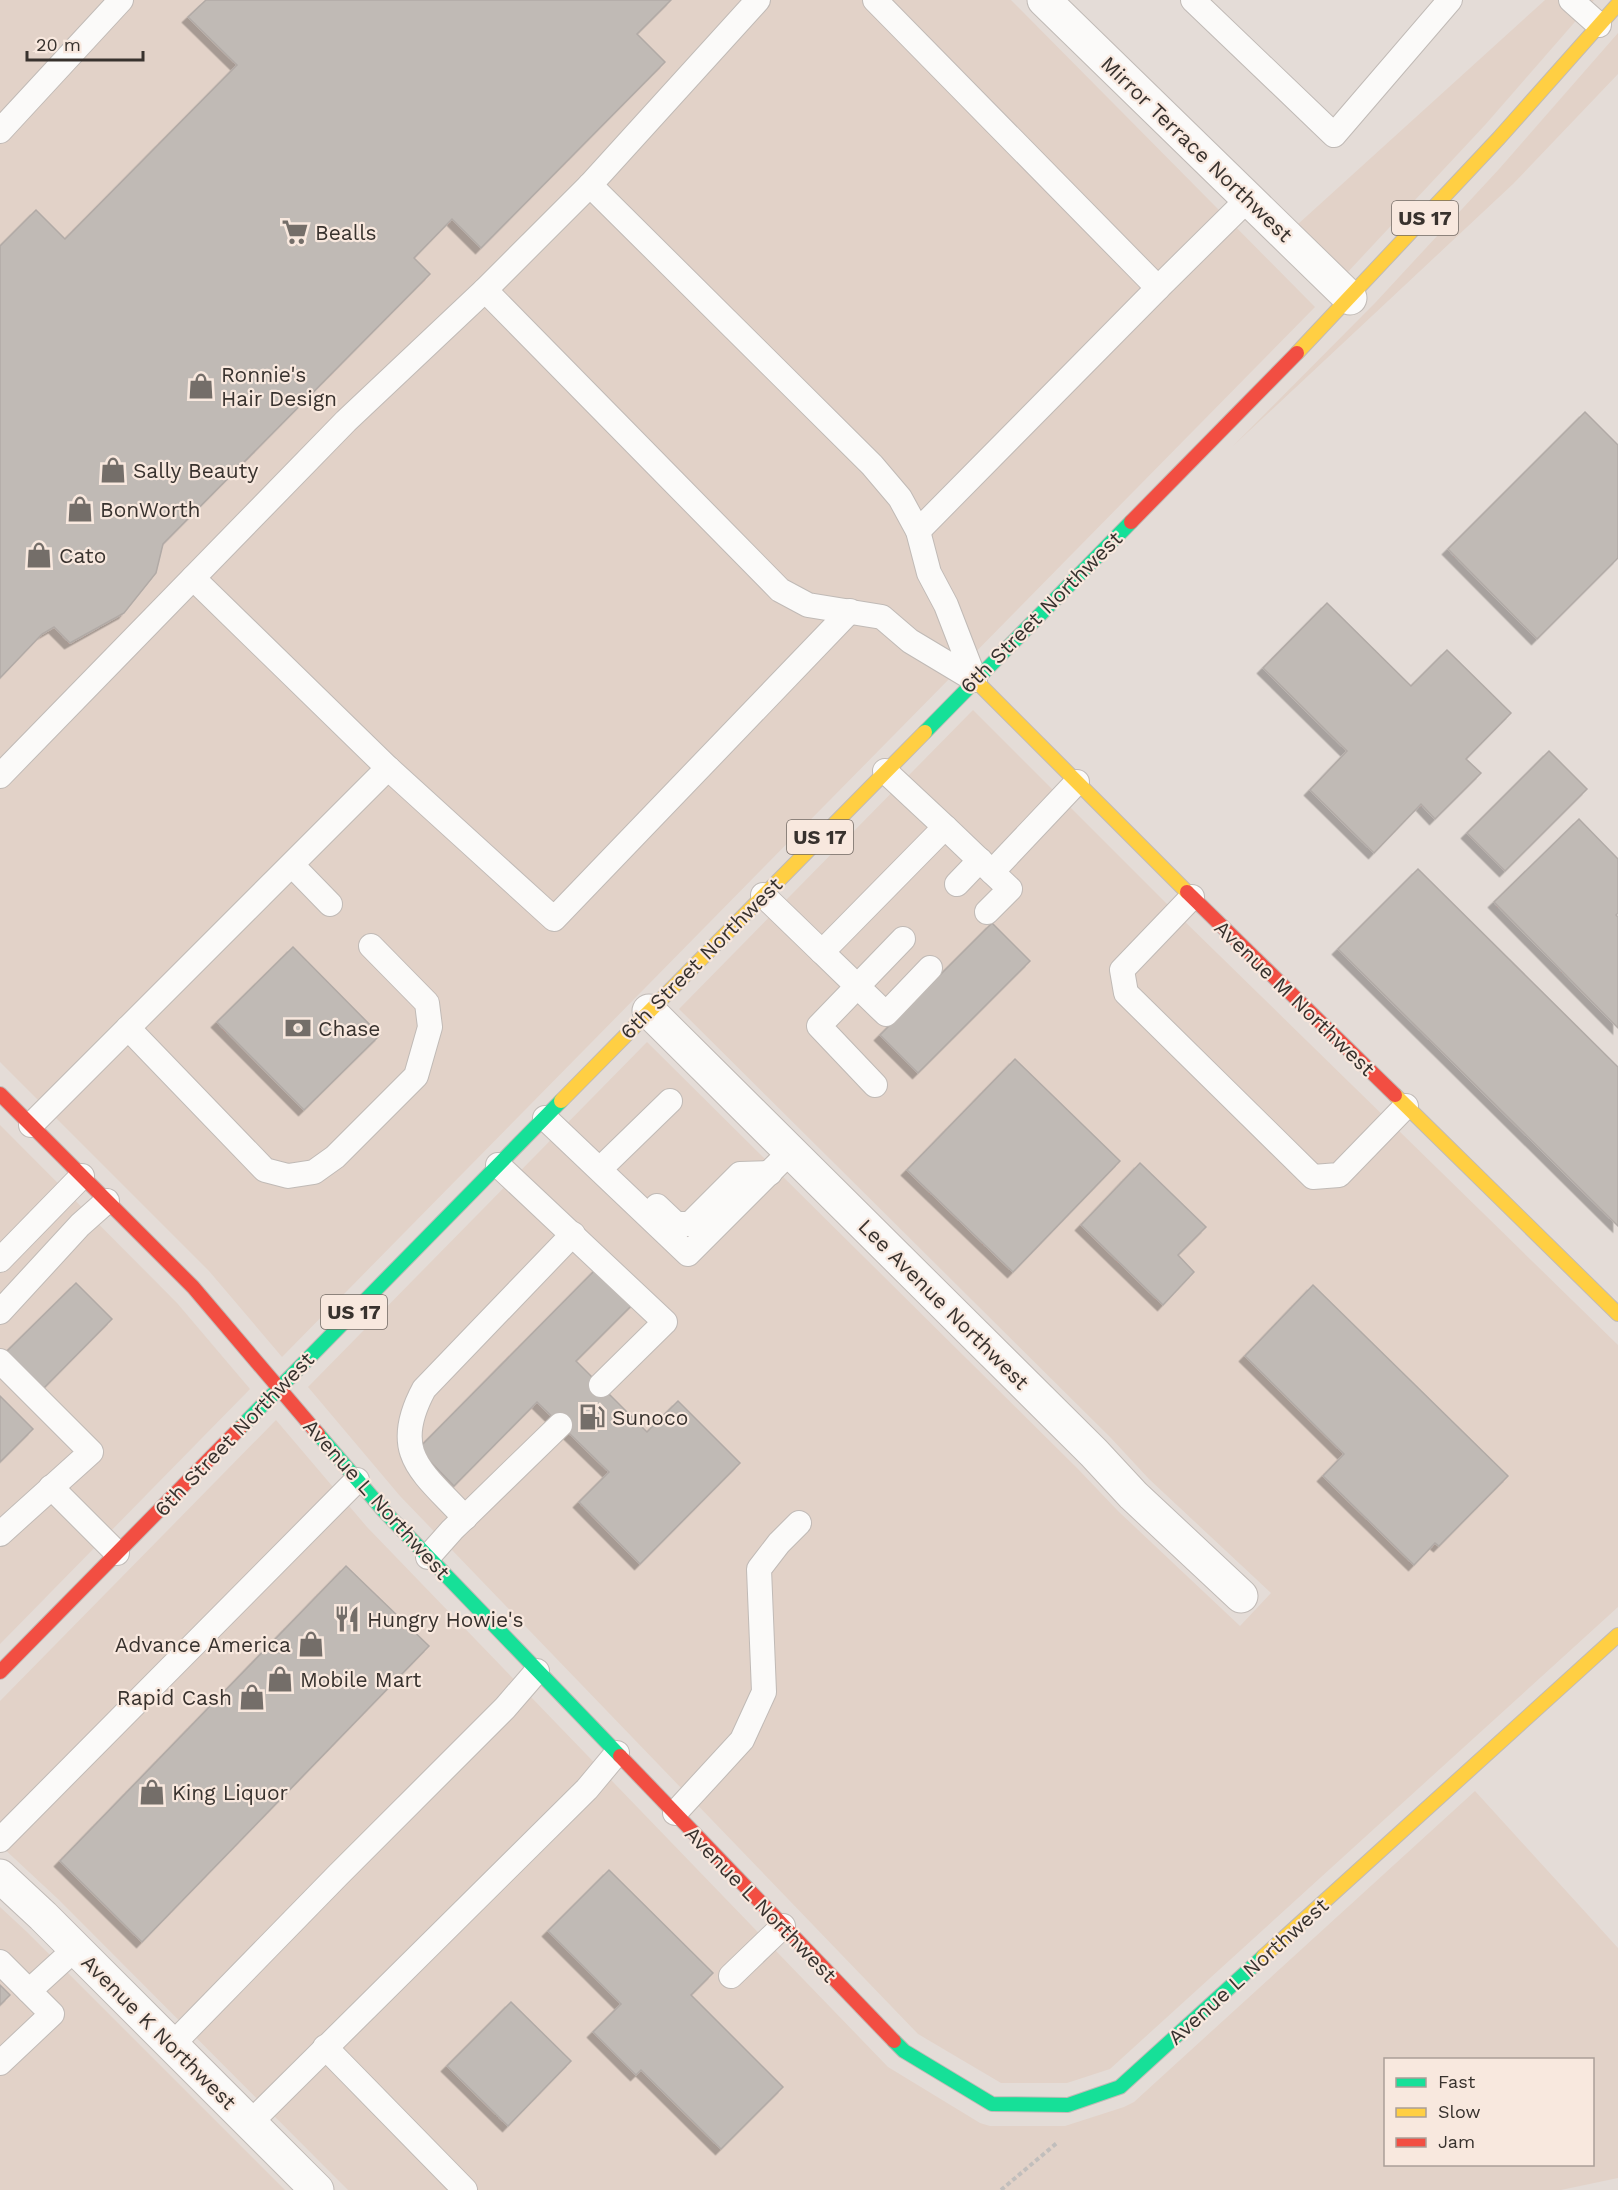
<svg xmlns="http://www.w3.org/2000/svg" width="1618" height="2190" font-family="'Work Sans',sans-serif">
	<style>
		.built { fill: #e2d2c8; fill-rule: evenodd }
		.building { fill: #c0bab5; stroke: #b1aaa6; stroke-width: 1.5; filter: url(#shadow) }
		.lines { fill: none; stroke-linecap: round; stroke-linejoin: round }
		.lane-casing { stroke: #c0bab6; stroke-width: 26 }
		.street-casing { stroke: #c0bab6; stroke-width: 35 }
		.fast-casing { stroke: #c0bab6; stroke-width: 16 }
		.slow-casing { stroke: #c0bab6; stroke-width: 16 }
		.jam-casing { stroke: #c0bab6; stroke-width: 16 }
		.path { stroke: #c1bebc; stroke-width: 4; stroke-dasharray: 4.5 3; stroke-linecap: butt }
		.lane { stroke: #fbfaf9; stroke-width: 24 }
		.street { stroke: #fbfaf9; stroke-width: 33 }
		.fast { stroke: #16e098; stroke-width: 14 }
		.slow { stroke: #ffcf43; stroke-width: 14 }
		.jam { stroke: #f24e42; stroke-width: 14 }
		.labels { text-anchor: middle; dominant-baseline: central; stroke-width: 4.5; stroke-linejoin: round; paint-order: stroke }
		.shield { fill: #f8e8de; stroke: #726963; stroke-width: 1.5 }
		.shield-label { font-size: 20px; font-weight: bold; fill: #38322e }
		.street-label { font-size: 21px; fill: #38322e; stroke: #f8e8de }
		.poi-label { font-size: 21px; fill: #38322e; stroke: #f8e8de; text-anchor: start }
	</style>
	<defs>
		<filter id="shadow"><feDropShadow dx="-5.5" dy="5.5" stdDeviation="0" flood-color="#0004"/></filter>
	</defs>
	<rect width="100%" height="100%" fill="#e4dcd7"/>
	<g class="built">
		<polygon points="0,0 1011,0 1315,307 282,1357 209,1271 0,1062"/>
		<polygon points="1545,0 1594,0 1485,125 1346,274 1297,225"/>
		<polygon points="1618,33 1618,74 1513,184 1233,446 1375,303 1500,168"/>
		<polygon points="973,710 1176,913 1618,1345 1618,1607 1110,2069 1067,2083 1001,2083 918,2034 400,1496 308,1387 647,1042 1078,1469 1118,1511 1240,1626 1271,1593 1149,1479 1110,1437 679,1009"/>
		<polygon points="0,1125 177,1303 250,1389 0,1644"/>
		<path d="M 276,1420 L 367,1527 L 888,2067 L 980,2123 L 990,2126 L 1065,2126 L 1124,2107 L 1134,2102 L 1475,1791 L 1618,1948 L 1618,2178 L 1561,2190 L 348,2190 L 58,1899 L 0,1845 L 0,1701 ZM 1386,2060 L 1592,2060 L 1592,2164 L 1386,2164 Z"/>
		<polygon points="0,1907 27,1932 285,2190 0,2190"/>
	</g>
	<g class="building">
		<polygon points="206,0 671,0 637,34 665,62 481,248 452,219 414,258 430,274 163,544 156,573 124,613 70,643 54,627 42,634 0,678 0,246 36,210 65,239 237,65 188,17"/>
		<polygon points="1585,412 1618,445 1618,558 1537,639 1448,549"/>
		<polygon points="1327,603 1411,686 1447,650 1511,713 1466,759 1481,773 1435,819 1421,804 1374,853 1310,790 1347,751 1263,668"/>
		<polygon points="1549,751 1587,789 1505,871 1467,833"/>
		<polygon points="1579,819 1618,859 1618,913 1616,915 1618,917 1618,1028 1494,902"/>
		<polygon points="1418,869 1618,1067 1618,1226 1338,949"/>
		<polygon points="992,923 1030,961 918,1073 880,1035"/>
		<polygon points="293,947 380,1035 304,1110 217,1022"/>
		<polygon points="1015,1059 1120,1161 1013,1272 907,1170"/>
		<polygon points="1140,1163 1206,1227 1178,1255 1194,1272 1163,1305 1081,1225"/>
		<polygon points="598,1267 635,1302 576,1361 647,1432 678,1401 740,1463 640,1564 579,1502 609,1472 537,1402 454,1486 418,1449"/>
		<polygon points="76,1283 112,1319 43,1389 6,1352"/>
		<polygon points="1313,1285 1508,1476 1439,1546 1435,1543 1414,1565 1323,1476 1344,1454 1245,1356"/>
		<polygon points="0,1396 33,1429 0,1462"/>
		<polygon points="346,1566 429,1646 142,1942 60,1861"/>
		<polygon points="609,1870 713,1973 691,1995 783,2087 721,2149 641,2070 636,2075 593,2032 621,2004 548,1931"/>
		<polygon points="0,1985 10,1995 0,2005"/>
		<polygon points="511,2002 571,2061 508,2126 447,2066"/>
	</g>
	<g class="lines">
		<g class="lane-casing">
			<g id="lane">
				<polyline points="875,0 1158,288 1247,200"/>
				<polyline points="1193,0 1334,135 1450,0"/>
				<polyline points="1571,0 1599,25"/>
				<polyline points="0,131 121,0"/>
				<polyline points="485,290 780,590 808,605 882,617 910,641 975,680 946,605 929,573 918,531 900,498 872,465 590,185"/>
				<polyline points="918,531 1158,288"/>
				<polyline points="193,578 388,768 554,919 850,611"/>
				<polyline points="885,771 945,827"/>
				<polyline points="0,776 346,421 485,290 590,185 758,0"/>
				<polyline points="292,865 330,904"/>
				<polyline points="957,884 980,860"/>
				<polyline points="763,895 822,952 945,827 992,872 1077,782"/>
				<polyline points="1192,897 1122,970 1126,993 1313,1177 1339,1175 1406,1106"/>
				<polyline points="987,912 1010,889 992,872"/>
				<polyline points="822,952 886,1014 930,968"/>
				<polyline points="128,1028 265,1170 288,1176 314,1172 335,1157 416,1076 430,1027 427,1003 371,946"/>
				<polyline points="875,1085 819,1026 903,939"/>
				<polyline points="545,1118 688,1254 790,1152"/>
				<polyline points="31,1125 388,768"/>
				<polyline points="498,1165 665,1322 601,1385"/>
				<polyline points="600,1169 670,1101"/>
				<polyline points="657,1206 676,1224 690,1224 740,1174 770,1173"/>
				<polyline points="0,1260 82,1176"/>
				<polyline points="0,1312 80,1225 107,1201"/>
				<polyline points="0,1361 91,1452 0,1534"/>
				<polyline points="51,1487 117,1553"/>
				<path d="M 465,1518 C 423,1472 389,1454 424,1389 L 573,1234"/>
				<polyline points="428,1557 452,1530 560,1425"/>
				<polyline points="675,1813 742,1740 764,1692 759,1569 779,1543 799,1523"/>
				<polyline points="0,1840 357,1480"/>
				<polyline points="0,1962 52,2014 0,2063"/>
				<polyline points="731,1976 783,1926"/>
				<polyline points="29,1991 75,1949"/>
				<polyline points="171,2046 338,1875 505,1708 537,1671"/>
				<polyline points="325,2047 465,2190"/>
				<polyline points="250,2123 587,1789 617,1753"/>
			</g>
		</g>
		<g class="street-casing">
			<g id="street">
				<polyline points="1044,0 1350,298"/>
				<polyline points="649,1011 1094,1453 1133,1495 1241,1596"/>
				<polyline points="0,1876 43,1916 317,2190"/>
			</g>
		</g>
		<g class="fast-casing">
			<g id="fast">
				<polyline points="925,732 1131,522"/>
				<polyline points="240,1428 561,1101"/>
				<polyline points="318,1434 384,1511 620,1756"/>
				<polyline points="894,2041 904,2051 992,2104 1068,2105 1120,2087 1263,1957"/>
			</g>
		</g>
		<g class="slow-casing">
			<g id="slow">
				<polyline points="1297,353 1499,138 1618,4"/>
				<polyline points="975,680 1187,892"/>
				<polyline points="1395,1095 1618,1314"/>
				<polyline points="561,1101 925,732"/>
				<polyline points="1263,1957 1618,1635"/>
			</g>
		</g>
		<g class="jam-casing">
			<g id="jam">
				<polyline points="1131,522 1297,353"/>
				<polyline points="1187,892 1395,1095"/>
				<polyline points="0,1094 193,1287 318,1434"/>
				<polyline points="0,1672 240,1428"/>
				<polyline points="620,1756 894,2041"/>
			</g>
		</g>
		<polyline class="path" points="1001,2190 1058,2142"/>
		<use href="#lane" class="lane"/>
		<use href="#street" class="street"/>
		<use href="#fast" class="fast"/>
		<use href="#slow" class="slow"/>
		<use href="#jam" class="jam"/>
	</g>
	<defs>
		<g id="supermarket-bare" transform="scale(2.07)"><path d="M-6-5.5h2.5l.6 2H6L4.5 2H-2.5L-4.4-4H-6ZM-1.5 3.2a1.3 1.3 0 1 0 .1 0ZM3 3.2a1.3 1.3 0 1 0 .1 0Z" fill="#746e69" stroke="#f8e8de" stroke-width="2.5" paint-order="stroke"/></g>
		<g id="shop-bare" transform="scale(2.07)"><path d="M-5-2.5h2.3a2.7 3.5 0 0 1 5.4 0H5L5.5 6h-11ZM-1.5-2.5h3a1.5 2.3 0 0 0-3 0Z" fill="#746e69" stroke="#f8e8de" stroke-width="2.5" paint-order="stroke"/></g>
		<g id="bank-bare" transform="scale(2.07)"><path d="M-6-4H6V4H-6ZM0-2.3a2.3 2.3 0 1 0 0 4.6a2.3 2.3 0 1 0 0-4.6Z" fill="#746e69" stroke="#f8e8de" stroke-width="2.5" paint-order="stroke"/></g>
		<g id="fuel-bare" transform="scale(2.07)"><path d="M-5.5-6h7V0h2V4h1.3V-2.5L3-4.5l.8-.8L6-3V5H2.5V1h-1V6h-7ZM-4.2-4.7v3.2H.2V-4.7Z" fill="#746e69" stroke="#f8e8de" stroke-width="2.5" paint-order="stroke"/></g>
		<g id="restaurant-bare" transform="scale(2.07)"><path d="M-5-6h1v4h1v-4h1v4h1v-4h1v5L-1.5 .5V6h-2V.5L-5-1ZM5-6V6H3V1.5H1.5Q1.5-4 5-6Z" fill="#746e69" stroke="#f8e8de" stroke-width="2.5" paint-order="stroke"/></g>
	</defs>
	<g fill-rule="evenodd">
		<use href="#supermarket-bare" x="295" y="232"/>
		<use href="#shop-bare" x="201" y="386"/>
		<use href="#shop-bare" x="113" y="470"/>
		<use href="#shop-bare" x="80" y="509"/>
		<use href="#shop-bare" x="39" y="555"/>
		<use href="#bank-bare" x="298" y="1028"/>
		<use href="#fuel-bare" x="592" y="1417"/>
		<use href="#restaurant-bare" x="347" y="1619"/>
		<use href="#shop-bare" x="311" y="1644"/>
		<use href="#shop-bare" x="280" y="1679"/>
		<use href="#shop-bare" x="252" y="1697"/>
		<use href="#shop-bare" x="152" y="1792"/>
	</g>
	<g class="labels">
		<g class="shield">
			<rect x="1392" y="201" width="66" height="34" rx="4.5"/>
			<rect x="787" y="820" width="66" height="34" rx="4.5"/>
			<rect x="321" y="1295" width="66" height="34" rx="4.5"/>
		</g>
		<g class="shield-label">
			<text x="1425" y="218">US 17</text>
			<text x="820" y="837">US 17</text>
			<text x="354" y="1312">US 17</text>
		</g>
		<g class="street-label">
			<text transform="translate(1197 149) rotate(44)">Mirror Terrace Northwest</text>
			<text transform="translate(1041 612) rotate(-45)">6th Street Northwest</text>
			<text transform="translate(701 958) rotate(-45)">6th Street Northwest</text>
			<text transform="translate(1295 998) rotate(44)">Avenue M Northwest</text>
			<text transform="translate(944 1304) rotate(45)">Lee Avenue Northwest</text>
			<text transform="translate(234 1434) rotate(-46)">6th Street Northwest</text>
			<text transform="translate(377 1499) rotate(48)">Avenue L Northwest</text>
			<text transform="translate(761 1904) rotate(46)">Avenue L Northwest</text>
			<text transform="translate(1248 1971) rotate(-42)">Avenue L Northwest</text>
			<text transform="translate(159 2032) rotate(45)">Avenue K Northwest</text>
		</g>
		<g class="poi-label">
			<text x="315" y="232">Bealls</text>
			<text x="221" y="374">Ronnie's<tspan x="221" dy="24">Hair Design</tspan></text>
			<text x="133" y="470">Sally Beauty</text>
			<text x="100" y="509">BonWorth</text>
			<text x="59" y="555">Cato</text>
			<text x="318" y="1028">Chase</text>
			<text x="612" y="1417">Sunoco</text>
			<text x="367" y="1619">Hungry Howie's</text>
			<text x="291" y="1644" text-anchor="end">Advance America</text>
			<text x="300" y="1679">Mobile Mart</text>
			<text x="232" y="1697" text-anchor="end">Rapid Cash</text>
			<text x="172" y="1792">King Liquor</text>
		</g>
	</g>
	<rect x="1384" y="2058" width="210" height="108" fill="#f8e8de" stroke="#ab9f98" stroke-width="1.5"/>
	<rect x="1396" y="2078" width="30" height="9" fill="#16e098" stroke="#ab9f98" stroke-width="1.5"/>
	<text x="1438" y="2088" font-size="18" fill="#38322e">Fast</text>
	<rect x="1396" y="2108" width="30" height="9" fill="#ffcf43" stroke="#ab9f98" stroke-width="1.5"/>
	<text x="1438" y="2118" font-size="18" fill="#38322e">Slow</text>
	<rect x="1396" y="2138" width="30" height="9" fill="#f24e42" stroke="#ab9f98" stroke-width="1.5"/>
	<text x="1438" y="2148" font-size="18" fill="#38322e">Jam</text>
	<path d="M27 51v9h116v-9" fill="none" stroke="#38322e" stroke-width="3"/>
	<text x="36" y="51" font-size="18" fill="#38322e" stroke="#f8e8de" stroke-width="4.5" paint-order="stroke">20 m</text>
</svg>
